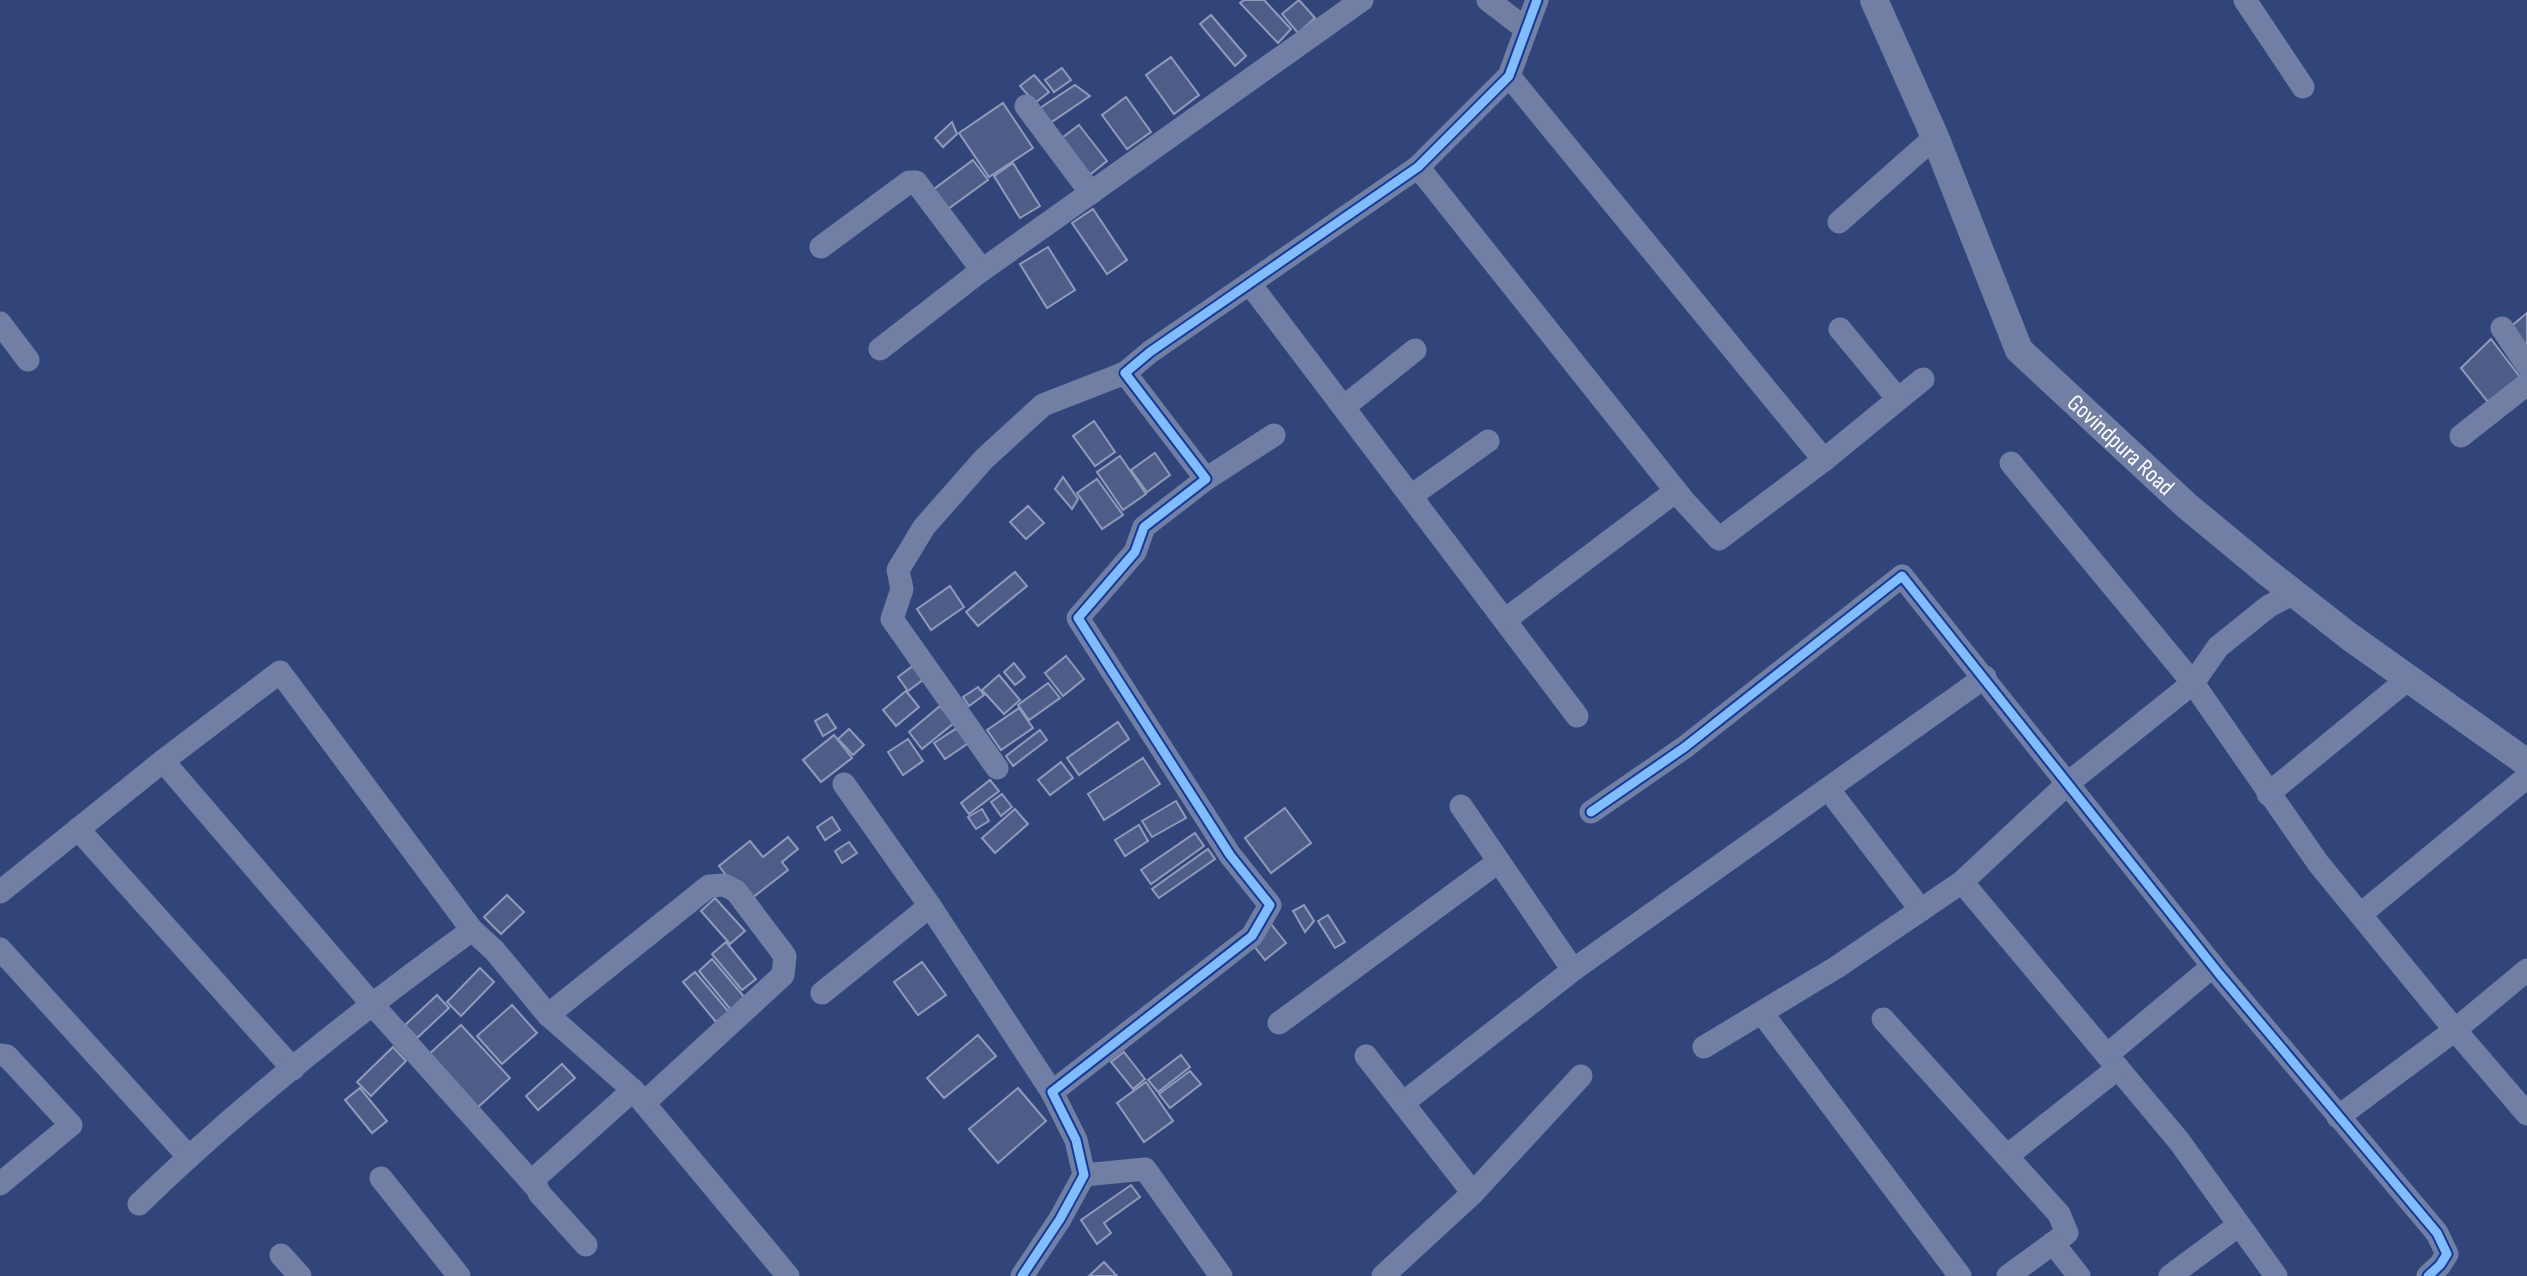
<svg xmlns="http://www.w3.org/2000/svg" width="2527" height="1276" font-family="'Sofia Sans Condensed',sans-serif">
	<style>
		.building { fill: #4e5d87; stroke: #909bba; stroke-width: 2 }
		.lines { fill: none; stroke-linecap: round; stroke-linejoin: round }
		.minor { stroke: #717fa5; stroke-width: 23 }
		.tertiary { stroke: #717fa5; stroke-width: 28 }
		.cycleway-casing { stroke: #143798; stroke-width: 13 }
		.cycleway { stroke: #80bcff; stroke-width: 9 }
		.labels { text-anchor: middle; dominant-baseline: central; stroke-width: 7; stroke-linejoin: round; paint-order: stroke }
		.street-label { font-size: 24px; fill: #fff; stroke: #143798 }
	</style>
	<rect width="100%" height="100%" fill="#32457a"/>
	<g class="building">
		<polygon points="1244,0 1264,0 1291,29 1278,43 1240,3"/>
		<polygon points="1299,0 1315,18 1298,33 1282,14"/>
		<polygon points="1211,15 1246,56 1235,66 1200,24"/>
		<polygon points="1171,57 1199,95 1174,114 1146,75"/>
		<polygon points="1062,68 1071,80 1054,92 1045,80"/>
		<polygon points="1034,75 1049,92 1035,103 1020,86"/>
		<polygon points="1075,85 1090,96 1050,123 1040,108"/>
		<polygon points="1126,97 1151,132 1127,149 1102,115"/>
		<polygon points="1003,103 1033,148 989,177 959,133"/>
		<polygon points="952,122 957,134 943,147 935,138"/>
		<polygon points="1079,125 1107,161 1087,177 1058,141"/>
		<polygon points="973,160 988,180 948,209 934,189"/>
		<polygon points="1013,163 1040,206 1020,218 994,176"/>
		<polygon points="1093,209 1127,260 1107,274 1072,223"/>
		<polygon points="1048,247 1075,290 1047,308 1020,264"/>
		<polygon points="2527,313 2527,353 2509,328"/>
		<polygon points="2491,339 2520,377 2488,402 2461,368"/>
		<polygon points="1094,421 1115,452 1095,466 1073,436"/>
		<polygon points="1155,453 1170,475 1147,492 1131,470"/>
		<polygon points="1120,456 1146,494 1123,510 1097,472"/>
		<polygon points="1063,477 1078,499 1072,509 1055,489"/>
		<polygon points="1097,479 1123,515 1102,529 1077,493"/>
		<polygon points="1028,506 1044,523 1026,539 1010,522"/>
		<polygon points="1015,572 1027,586 978,626 966,612"/>
		<polygon points="950,586 964,607 931,630 917,609"/>
		<polygon points="1066,656 1084,679 1063,696 1045,673"/>
		<polygon points="918,662 928,676 908,691 898,677"/>
		<polygon points="1014,663 1025,677 1015,685 1004,672"/>
		<polygon points="999,675 1020,700 1004,714 982,690"/>
		<polygon points="1048,683 1060,698 1029,720 1018,705"/>
		<polygon points="978,687 984,695 969,706 963,697"/>
		<polygon points="906,691 919,707 896,726 883,710"/>
		<polygon points="940,706 954,723 922,749 909,732"/>
		<polygon points="1019,708 1033,728 1001,750 987,730"/>
		<polygon points="827,714 836,728 823,736 815,721"/>
		<polygon points="1118,722 1129,739 1079,775 1067,758"/>
		<polygon points="960,726 970,742 945,759 934,743"/>
		<polygon points="849,729 864,745 853,755 838,739"/>
		<polygon points="1040,730 1047,740 1013,766 1006,756"/>
		<polygon points="834,735 852,758 821,782 803,760"/>
		<polygon points="908,739 923,761 903,775 888,752"/>
		<polygon points="1143,758 1160,784 1104,820 1088,794"/>
		<polygon points="1061,762 1073,778 1050,795 1038,780"/>
		<polygon points="990,780 999,791 969,814 961,803"/>
		<polygon points="1002,794 1012,807 1001,816 991,802"/>
		<polygon points="1176,801 1186,818 1152,837 1142,821"/>
		<polygon points="1285,808 1311,843 1271,873 1245,838"/>
		<polygon points="982,809 989,821 976,829 968,817"/>
		<polygon points="1015,809 1028,824 995,853 982,838"/>
		<polygon points="832,817 840,830 825,840 817,827"/>
		<polygon points="1139,825 1148,841 1125,856 1115,840"/>
		<polygon points="1195,833 1204,846 1151,884 1141,870"/>
		<polygon points="788,837 798,849 782,862 788,870 747,902 719,866 750,841 763,857"/>
		<polygon points="849,842 857,853 842,863 835,851"/>
		<polygon points="1208,849 1215,859 1159,898 1152,889"/>
		<polygon points="507,895 524,912 501,934 484,917"/>
		<polygon points="715,898 745,931 730,944 701,911"/>
		<polygon points="1304,905 1314,921 1305,932 1293,911"/>
		<polygon points="1328,915 1345,942 1335,948 1318,921"/>
		<polygon points="1271,924 1286,943 1265,960 1250,941"/>
		<polygon points="726,942 756,979 742,990 712,954"/>
		<polygon points="712,959 745,998 731,1010 699,971"/>
		<polygon points="922,962 946,995 918,1015 894,982"/>
		<polygon points="480,968 494,982 461,1016 447,1002"/>
		<polygon points="695,972 729,1012 716,1022 683,982"/>
		<polygon points="437,995 449,1008 417,1038 405,1025"/>
		<polygon points="512,1005 537,1033 502,1064 477,1036"/>
		<polygon points="461,1025 510,1078 477,1108 428,1055"/>
		<polygon points="978,1035 996,1056 944,1098 927,1078"/>
		<polygon points="393,1047 406,1061 371,1096 357,1082"/>
		<polygon points="1124,1052 1145,1079 1133,1089 1111,1062"/>
		<polygon points="1181,1055 1190,1067 1158,1092 1148,1080"/>
		<polygon points="562,1064 575,1078 538,1110 526,1096"/>
		<polygon points="1190,1071 1201,1084 1170,1108 1159,1094"/>
		<polygon points="1146,1082 1173,1121 1144,1142 1117,1103"/>
		<polygon points="360,1088 387,1121 372,1133 345,1100"/>
		<polygon points="1018,1088 1046,1121 998,1163 969,1129"/>
		<polygon points="1131,1185 1140,1197 1104,1223 1111,1233 1097,1244 1081,1220"/>
		<polygon points="1104,1262 1117,1276 1089,1276"/>
	</g>
	<g class="lines">
		<g class="minor">
			<polyline points="1488,0 1526,29"/>
			<polyline points="2245,0 2303,87"/>
			<polyline points="1509,76 1824,460"/>
			<polyline points="1026,106 1091,193"/>
			<polyline points="1418,167 1684,501 1719,539 1824,460 1923,379"/>
			<polyline points="1839,222 1935,137"/>
			<polyline points="821,247 909,182 916,182 982,270"/>
			<polyline points="1250,284 1577,716"/>
			<polyline points="0,323 28,360"/>
			<polyline points="2502,328 2527,365"/>
			<polyline points="1840,329 1898,399"/>
			<polyline points="880,349 978,273 1362,0"/>
			<polyline points="1345,406 1415,350"/>
			<polyline points="2461,436 2527,384"/>
			<polyline points="2011,463 2193,683 2318,863 2455,1030 2527,970"/>
			<polyline points="1206,479 1274,435"/>
			<polyline points="1411,496 1488,441"/>
			<polyline points="1505,620 1676,491"/>
			<polyline points="163,761 371,1003 535,1186"/>
			<polyline points="997,768 892,619 902,589 898,570 924,527 984,459 1043,405 1125,373"/>
			<polyline points="844,784 930,906 1052,1092"/>
			<polyline points="1829,790 1921,910"/>
			<polyline points="2268,794 2408,679"/>
			<polyline points="1461,806 1573,970"/>
			<polyline points="1591,812 1685,747 1902,576 2220,975 2437,1233 2447,1254 2440,1265 2428,1276"/>
			<polyline points="78,829 293,1069"/>
			<polyline points="1962,882 2179,1141 2276,1276"/>
			<polyline points="0,892 163,761 280,672 472,930 494,950 548,1015 633,1090 788,1276"/>
			<polyline points="2361,914 2527,777"/>
			<polyline points="0,949 189,1157"/>
			<polyline points="822,993 930,906"/>
			<polyline points="1762,1013 1960,1276"/>
			<polyline points="548,1015 709,886 724,885 736,891 785,956 783,975 644,1103"/>
			<polyline points="1883,1019 2059,1214 2067,1233 2008,1276"/>
			<polyline points="1279,1023 1498,862"/>
			<polyline points="1704,1047 1837,967 1962,882 2067,784 2193,683 2218,647 2269,606 2294,593"/>
			<polyline points="0,1055 7,1056 71,1125 0,1184"/>
			<polyline points="2107,1055 2213,966"/>
			<polyline points="1366,1056 1473,1193 1383,1276"/>
			<polyline points="1403,1103 1573,970 1985,677"/>
			<polyline points="2338,1117 2455,1030 2527,1114"/>
			<polyline points="2007,1156 2118,1068"/>
			<polyline points="1084,1175 1145,1169 1221,1276"/>
			<polyline points="381,1178 459,1276"/>
			<polyline points="1473,1193 1581,1076"/>
			<path d="M 139,1204 C 242,1104 356,1014 472,930"/>
			<polyline points="2053,1243 2079,1276"/>
			<polyline points="586,1245 539,1193 534,1179 633,1090"/>
			<polyline points="281,1255 300,1276"/>
			<polyline points="1022,1276 1060,1219 1084,1175 1076,1140 1052,1092 1252,936 1270,905 1230,855 1078,618 1135,552 1144,527 1206,479 1125,373 1150,352 1418,167 1509,76 1537,0"/>
			<polyline points="2170,1276 2239,1225"/>
		</g>
		<path class="tertiary" id="s1" d="M 1874,0 L 1935,137 L 2019,350 L 2187,506 L 2268,573 L 2350,637 L 2527,763"/>
		<g class="cycleway-casing">
			<g id="cycleway">
				<polyline points="1591,812 1685,747 1902,576 2220,975 2437,1233 2447,1254 2440,1265 2428,1276"/>
				<polyline points="1022,1276 1060,1219 1084,1175 1076,1140 1052,1092 1252,936 1270,905 1230,855 1078,618 1135,552 1144,527 1206,479 1125,373 1150,352 1418,167 1509,76 1537,0"/>
			</g>
		</g>
		<use href="#cycleway" class="cycleway"/>
	</g>
	<g class="labels">
		<g class="street-label">
			<text stroke="none"><textPath href="#s1" startOffset="518">Govindpura Road</textPath></text>
		</g>
	</g>
</svg>
